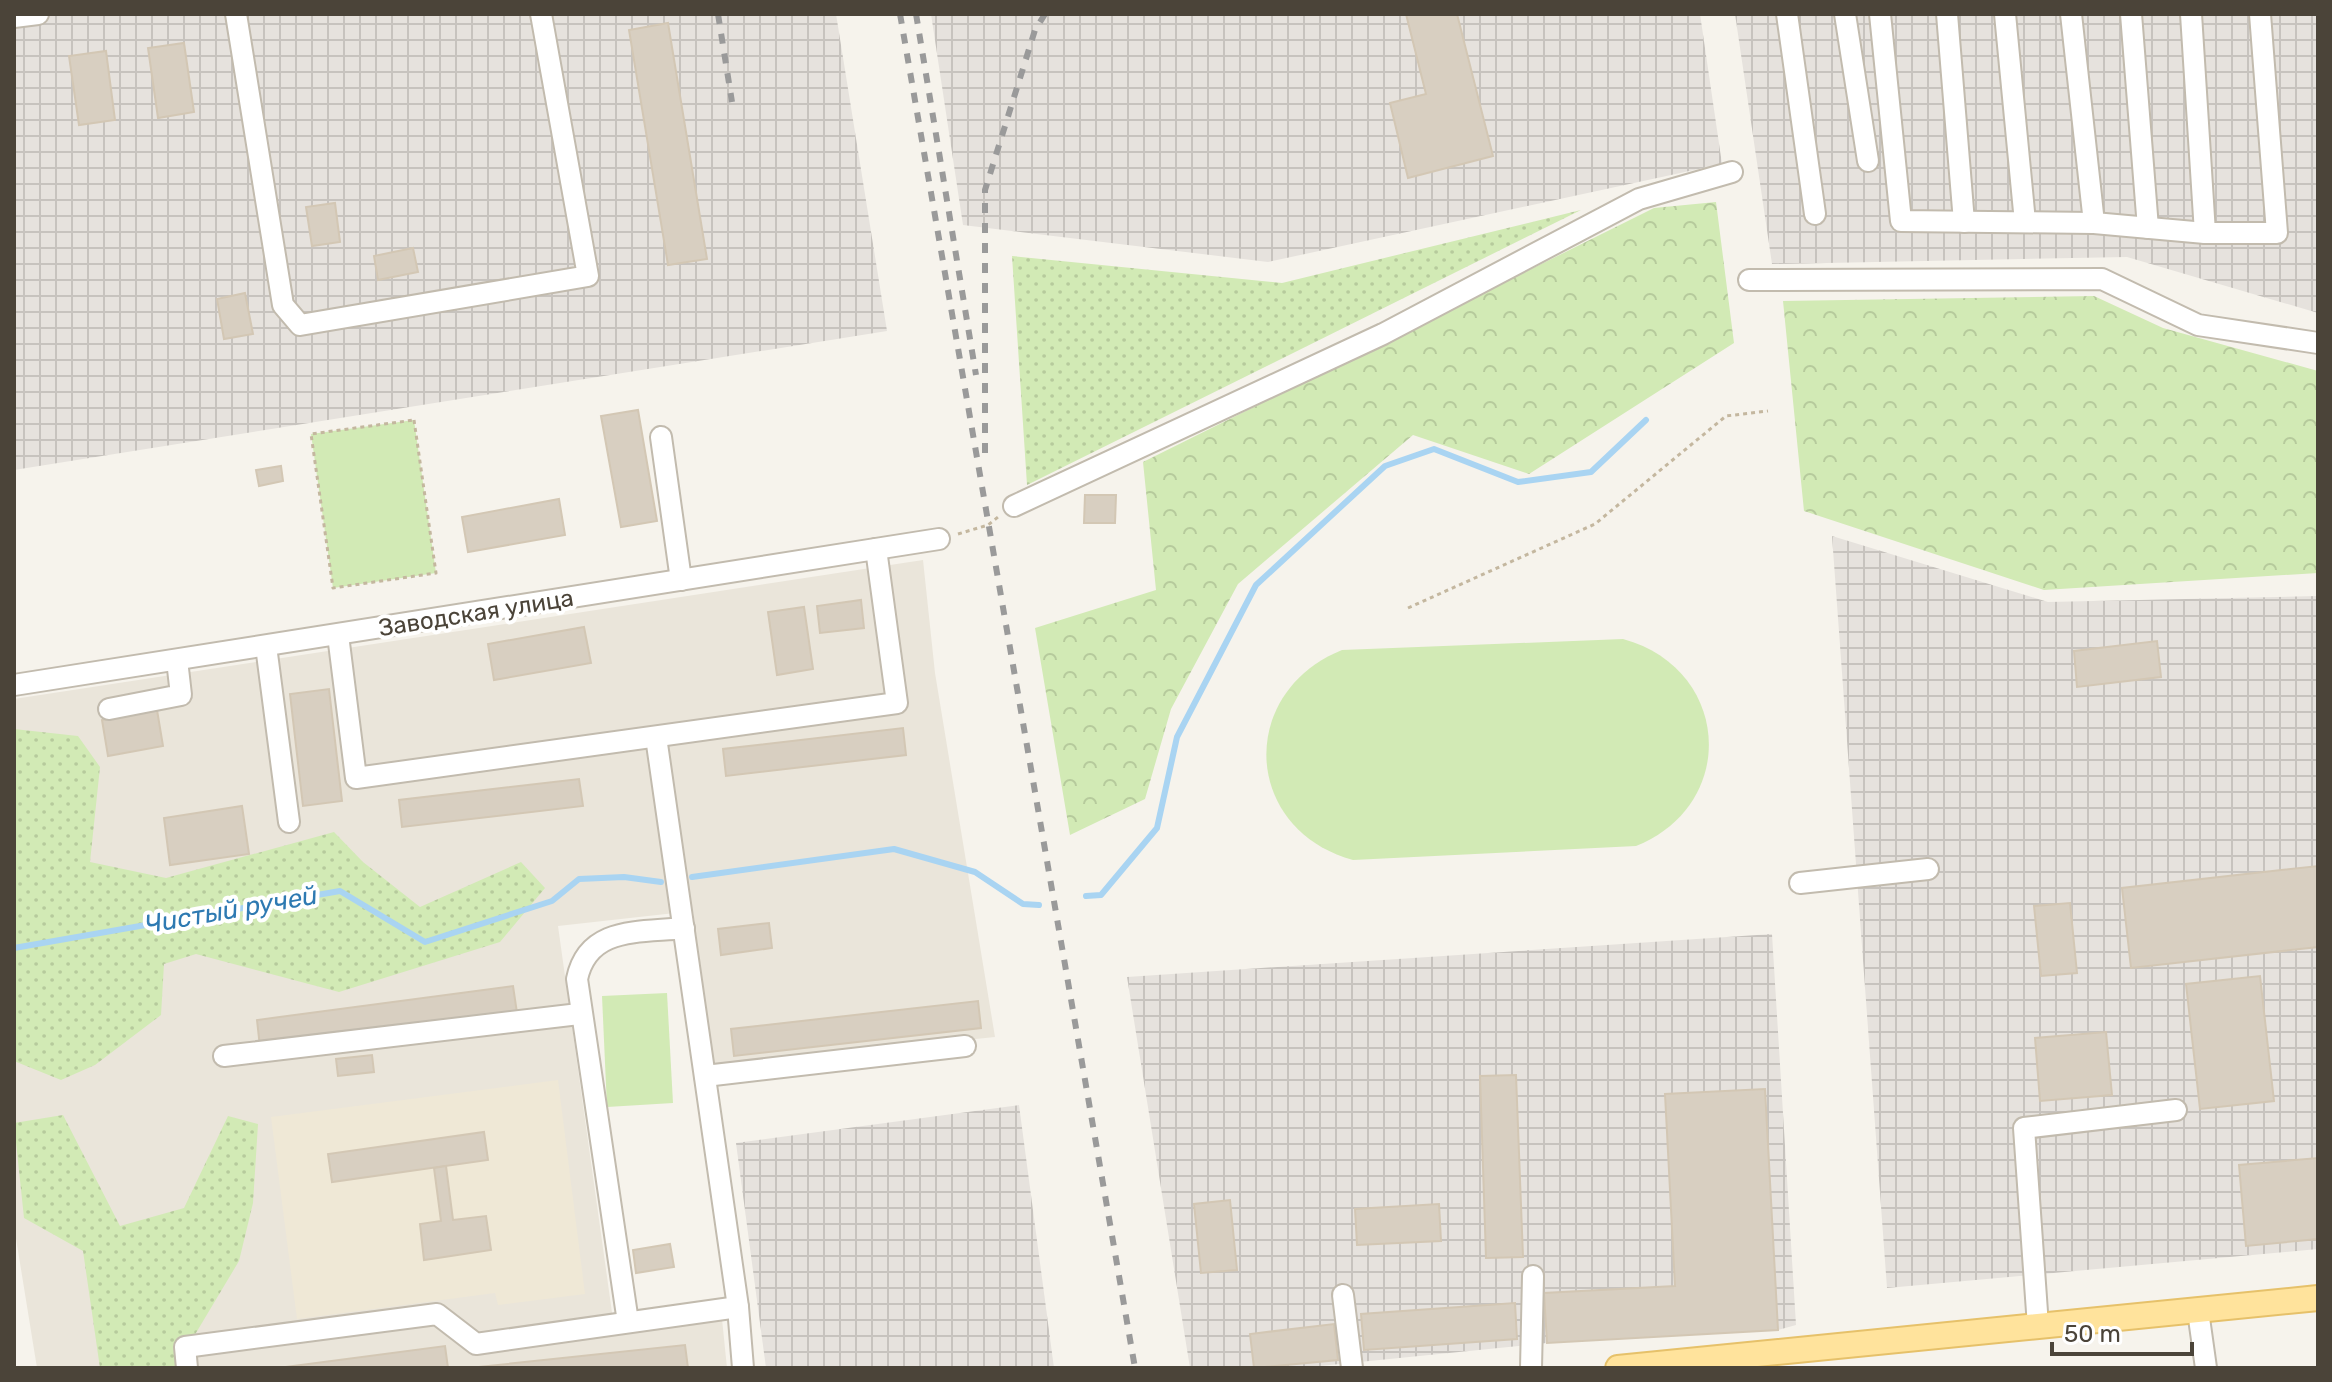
<svg xmlns="http://www.w3.org/2000/svg" width="2332" height="1382" font-family="Rubik,sans-serif">
	<style>
		.residential { fill: #eae5da }
		.industrial { fill: url(#industrial-grid) }
		.education { fill: #efe8d6 }
		.grass { fill: url(#grass-dots) }
		.forest { fill: url(#forest-crowns) }
		.pitch { fill: #d2eab5 }
		.lines { fill: none; stroke-linecap: round; stroke-linejoin: round }
		.stream { stroke: #a9d4f2; stroke-width: 6 }
		.building { fill: #d8cfc1; stroke: #d3c7b4; stroke-width: 2 }
		.minor-casing { stroke: #c2bbae; stroke-width: 24 }
		.major-casing { stroke: #e6c16a; stroke-width: 28 }
		.path { stroke: #c4b79f; stroke-width: 3; stroke-dasharray: 4 4; stroke-linecap: butt }
		.minor { stroke: #fff; stroke-width: 20 }
		.major { stroke: #ffe39c; stroke-width: 24 }
		.rail { stroke: #9a9a9a; stroke-width: 6; stroke-dasharray: 10 10; stroke-linecap: butt }
		.labels { text-anchor: middle; dominant-baseline: central; stroke-width: 8; stroke-linejoin: round; paint-order: stroke }
		.street-label { font-size: 24px; fill: #4b4439; stroke: #fff }
		.water-label { font-size: 26px; font-style: italic; fill: #2e7ab2; stroke: #fff }
	</style>
	<defs>
		<pattern id="industrial-grid" width="8" height="8" patternUnits="userSpaceOnUse" patternTransform="scale(2)"><rect width="8" height="8" fill="#e6e2dd"/><path d="M0 4h8M4 0v8" fill="none" stroke="#c7c3be"/></pattern>
		<pattern id="grass-dots" width="8" height="8" patternUnits="userSpaceOnUse" patternTransform="scale(2)"><rect width="8" height="8" fill="#d2eab5"/><path d="M2 2h.1M6 6h.1" fill="none" stroke="#b6ca9c" stroke-width="1.8" stroke-linecap="round"/></pattern>
		<pattern id="forest-crowns" width="20" height="18" patternUnits="userSpaceOnUse" patternTransform="scale(2)"><rect width="20" height="18" fill="#d2eab5"/><path d="M2 6a3 3 0 1 1 6 0M12 15a3 3 0 1 1 6 0" fill="none" stroke="#b6ca9c"/></pattern>
	</defs>
	<rect width="100%" height="100%" fill="#f6f3ec"/>
	<polygon class="residential" points="923,560 935,673 995,1037 714,1066 693,911 558,926 615,1334 722,1319 727,1368 37,1368 14,1226 14,699"/>
	<g class="industrial">
		<polygon points="14,14 836,14 887,331 14,470"/>
		<polygon points="931,14 1700,14 1722,164 1268,262 963,225"/>
		<polygon points="1735,14 2318,14 2318,313 2127,257 1772,264"/>
		<polygon points="1832,536 2048,602 2318,596 2318,1249 1887,1288"/>
		<polygon points="1772,934 1796,1325 1778,1330 1547,1343 1300,1368 1190,1368 1127,977"/>
		<polygon points="1019,1105 1054,1368 766,1368 736,1143"/>
	</g>
	<polygon class="education" points="558,1080 585,1294 498,1305 495,1293 297,1319 271,1117"/>
	<g class="grass">
		<polygon points="1581,210 1027,485 1012,256 1282,283"/>
		<polygon points="14,729 78,736 100,767 90,862 166,878 334,832 363,862 420,907 521,862 545,888 500,942 339,992 196,954 164,964 161,1015 95,1065 61,1080 14,1061"/>
		<polygon points="63,1115 120,1226 184,1208 228,1116 258,1124 253,1203 239,1261 175,1368 100,1368 83,1251 24,1218 14,1123"/>
	</g>
	<g class="forest">
		<polygon points="1716,202 1734,343 1529,474 1413,435 1238,584 1171,709 1145,799 1070,835 1035,628 1156,590 1143,462 1654,208"/>
		<polygon points="2094,296 2163,328 2318,371 2318,573 2044,590 1804,511 1783,301"/>
	</g>
	<g class="pitch">
		<polygon points="414,420 436,573 333,588 311,434"/>
		<path d="M 1623,639 C 1730,668 1740,804 1636,846 L 1353,860 C 1243,830 1236,693 1342,650 Z"/>
		<polygon points="667,993 673,1103 607,1107 602,996"/>
	</g>
	<g class="lines">
		<g class="stream">
			<polyline points="692,877 894,849 975,872 1023,904 1039,905"/>
			<polyline points="1086,896 1101,895 1157,828 1177,737 1256,585 1385,466 1434,449 1518,482 1591,472 1646,420"/>
			<polyline points="14,948 340,891 425,942 552,901 579,879 624,877 661,882"/>
		</g>
	</g>
	<g class="building">
		<polygon points="1406,14 1457,14 1493,156 1408,178 1390,103 1426,94"/>
		<polygon points="668,23 707,259 668,265 629,30"/>
		<polygon points="184,43 194,112 158,118 148,48"/>
		<polygon points="106,51 115,120 79,125 69,56"/>
		<polygon points="335,203 340,242 312,246 306,207"/>
		<polygon points="413,248 418,272 378,280 374,256"/>
		<polygon points="245,293 253,334 224,339 217,299"/>
		<polygon points="638,410 657,521 621,527 601,416"/>
		<polygon points="281,466 283,481 259,486 256,470"/>
		<polygon points="1085,495 1116,495 1115,523 1084,523"/>
		<polygon points="559,499 565,535 468,552 462,517"/>
		<polygon points="861,600 864,628 820,633 817,606"/>
		<polygon points="804,607 813,669 777,675 768,612"/>
		<polygon points="584,627 591,663 494,680 488,644"/>
		<polygon points="2157,641 2161,677 2077,687 2074,651"/>
		<polygon points="329,689 342,801 303,806 290,694"/>
		<polygon points="157,710 163,746 108,756 102,720"/>
		<polygon points="903,728 906,755 726,776 723,749"/>
		<polygon points="579,779 583,806 402,827 399,800"/>
		<polygon points="242,806 249,854 170,865 164,818"/>
		<polygon points="2318,866 2318,947 2131,968 2122,888"/>
		<polygon points="2070,903 2077,973 2041,976 2034,906"/>
		<polygon points="769,923 772,948 721,955 718,929"/>
		<polygon points="2260,976 2274,1101 2200,1109 2186,984"/>
		<polygon points="513,986 517,1013 260,1047 257,1020"/>
		<polygon points="978,1001 981,1028 734,1056 731,1029"/>
		<polygon points="2106,1032 2112,1095 2040,1101 2035,1038"/>
		<polygon points="372,1055 374,1072 338,1076 336,1059"/>
		<polygon points="1516,1075 1523,1257 1486,1258 1480,1076"/>
		<polygon points="1765,1089 1778,1330 1547,1343 1544,1293 1675,1286 1665,1094"/>
		<polygon points="484,1132 488,1160 332,1182 328,1154"/>
		<polygon points="2318,1158 2318,1239 2246,1246 2239,1165"/>
		<polygon points="446,1166 453,1220 486,1216 491,1250 424,1260 420,1224 441,1221 434,1168"/>
		<polygon points="1230,1200 1237,1270 1201,1273 1194,1204"/>
		<polygon points="1439,1204 1441,1241 1357,1245 1355,1209"/>
		<polygon points="670,1244 674,1267 636,1273 633,1250"/>
		<polygon points="1515,1303 1517,1339 1364,1350 1361,1314"/>
		<polygon points="1334,1324 1338,1360 1254,1368 1250,1334"/>
		<polygon points="685,1345 688,1368 469,1368"/>
		<polygon points="445,1346 448,1368 278,1368"/>
	</g>
	<g class="lines">
		<g class="minor-casing">
			<g id="minor">
				<polyline points="236,14 283,305 300,325 588,276 541,14"/>
				<polyline points="1787,14 1815,214"/>
				<polyline points="1845,14 1868,161"/>
				<polyline points="1880,14 1901,221 2094,223 2205,233 2277,233 2260,14"/>
				<polyline points="1947,14 1964,222"/>
				<polyline points="2005,14 2025,222"/>
				<polyline points="2071,14 2094,223"/>
				<polyline points="2131,14 2148,228"/>
				<polyline points="2191,14 2205,233"/>
				<polyline points="14,17 38,14"/>
				<polyline points="1749,280 2102,279 2198,325 2318,343"/>
				<polyline points="661,437 681,580"/>
				<polyline points="1014,506 1383,334 1639,199 1732,172"/>
				<polyline points="338,635 356,778 897,703 876,549"/>
				<polyline points="266,646 289,822"/>
				<polyline points="14,685 939,539"/>
				<polyline points="109,709 181,695 177,660"/>
				<polyline points="656,737 738,1307 743,1368"/>
				<polyline points="1800,883 1928,869"/>
				<polyline points="224,1056 579,1014"/>
				<polyline points="705,1076 965,1046"/>
				<polyline points="1343,1295 1352,1368"/>
				<polyline points="2198,1311 2206,1368"/>
				<path d="M 628,1322 L 577,979 C 588,926 639,933 684,928"/>
				<polyline points="2038,1326 2024,1128 2176,1110"/>
				<polyline points="187,1368 185,1347 437,1314 476,1344 738,1307"/>
				<polyline points="1531,1368 1533,1276"/>
			</g>
		</g>
		<g class="major-casing">
			<polyline id="major" points="1618,1368 2318,1298"/>
		</g>
		<g class="path">
			<polygon points="414,420 436,573 333,588 311,434"/>
			<polyline points="958,534 988,525 998,517"/>
			<polyline points="1408,608 1595,524 1726,416 1768,411"/>
		</g>
		<use href="#minor" class="minor"/>
		<use href="#major" class="major"/>
		<g class="rail">
			<polyline points="718,14 732,102"/>
			<polyline points="900,14 1135,1368"/>
			<polyline points="916,14 976,375"/>
			<polyline points="985,453 985,190 1035,30 1045,14"/>
		</g>
	</g>
	<g class="labels">
		<g class="street-label">
			<text transform="translate(476 613) rotate(-9)">Заводская улица</text>
		</g>
		<g class="water-label">
			<text transform="translate(231 910) rotate(-10)">Чистый ручей</text>
		</g>
	</g>
	<rect width="2332" height="1382" fill="none" stroke="#4b4439" stroke-width="32"/>
	<path d="M2052 1342v12h140v-12" fill="none" stroke="#4b4439" stroke-width="4"/>
	<text x="2064" y="1342" font-size="24" fill="#4b4439" stroke="#ffffff" stroke-width="6" paint-order="stroke">50 m</text>
</svg>
